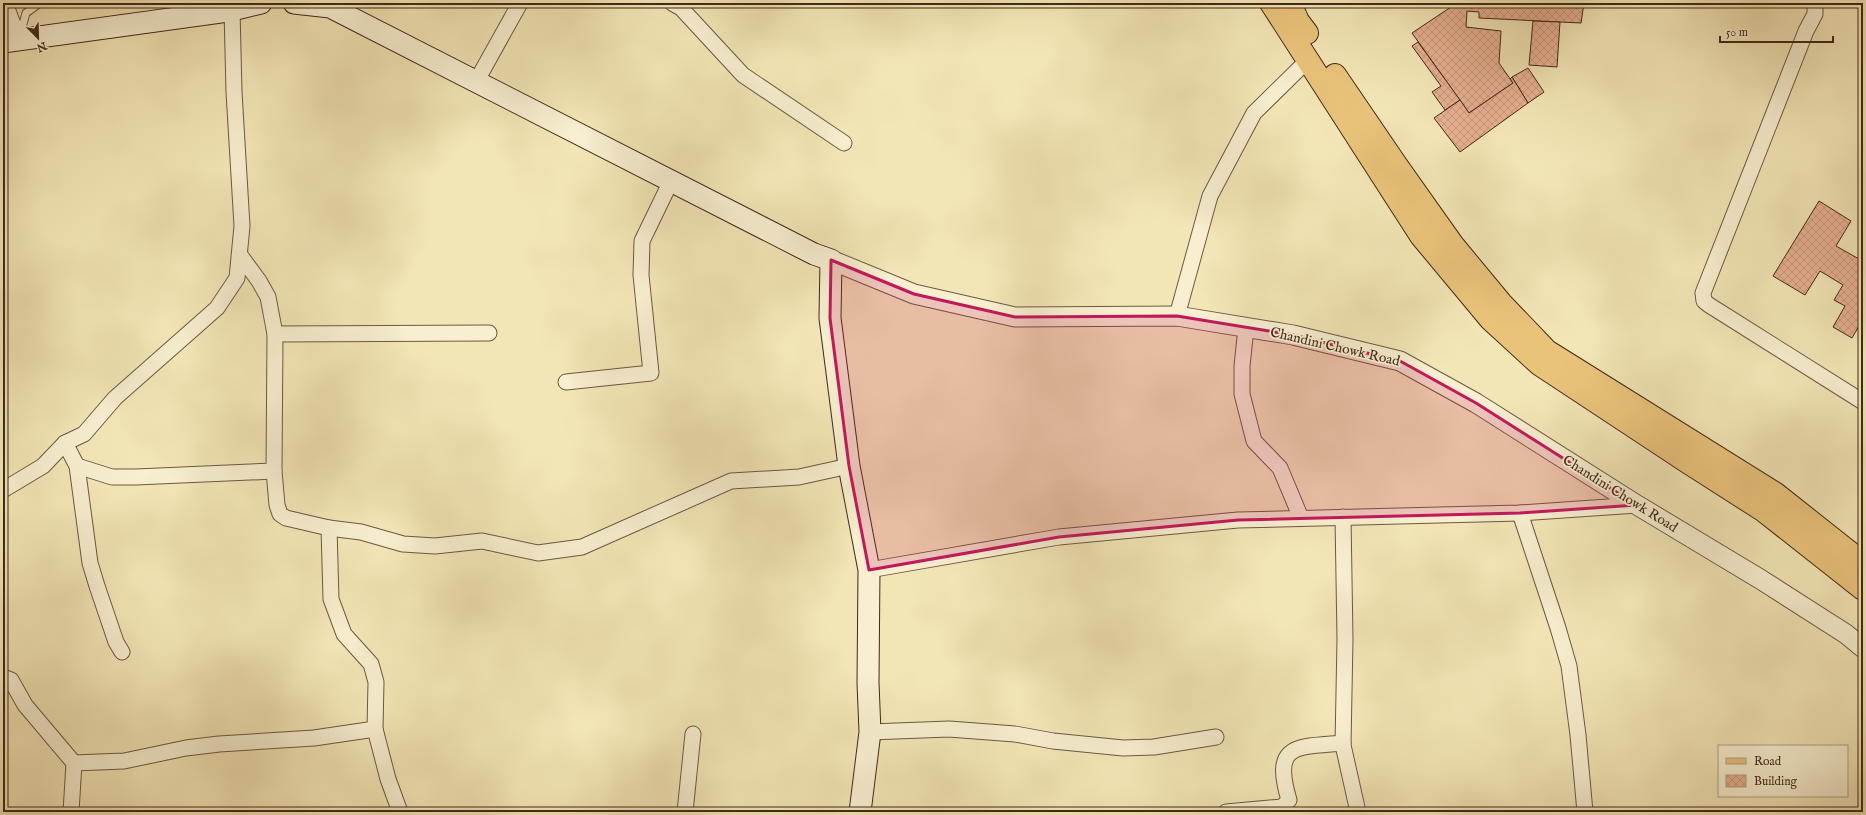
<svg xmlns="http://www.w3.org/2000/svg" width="1866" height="815" font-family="'IM FELL English',serif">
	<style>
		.building { fill: url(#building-cross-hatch); stroke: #402819 }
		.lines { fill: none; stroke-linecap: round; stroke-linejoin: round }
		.service-casing { stroke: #6d5840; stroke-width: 9 }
		.minor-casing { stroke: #6d5840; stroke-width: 17 }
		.tertiary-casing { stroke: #6d5840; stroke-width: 21 }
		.secondary-casing { stroke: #402819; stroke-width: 23 }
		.primary-casing { stroke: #402819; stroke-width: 24 }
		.service { stroke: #f7efd0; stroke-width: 7 }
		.minor { stroke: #f7efd0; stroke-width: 15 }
		.tertiary { stroke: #f7efd0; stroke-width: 19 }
		.secondary { stroke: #f7efd0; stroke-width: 21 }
		.primary { stroke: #eac37b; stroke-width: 22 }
		.marked { fill: #c2185b; fill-opacity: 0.2; stroke: #c2185b; stroke-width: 3; stroke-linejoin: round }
		.labels { text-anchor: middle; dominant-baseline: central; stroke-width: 3.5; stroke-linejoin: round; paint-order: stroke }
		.street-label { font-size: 14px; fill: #402819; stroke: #f7efd0 }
	</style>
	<defs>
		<pattern id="building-cross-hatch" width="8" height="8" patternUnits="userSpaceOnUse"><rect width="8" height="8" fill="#e7b091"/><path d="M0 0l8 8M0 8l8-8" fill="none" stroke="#c7977c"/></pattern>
	</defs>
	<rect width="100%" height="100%" fill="#f3e6b6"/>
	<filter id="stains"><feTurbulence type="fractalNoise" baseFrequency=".005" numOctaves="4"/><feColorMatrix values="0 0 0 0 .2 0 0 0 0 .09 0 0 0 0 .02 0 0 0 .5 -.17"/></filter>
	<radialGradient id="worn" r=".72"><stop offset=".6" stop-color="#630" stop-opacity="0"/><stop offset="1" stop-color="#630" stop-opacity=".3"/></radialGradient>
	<g class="building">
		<polygon points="1457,3 1584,3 1581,23 1479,18 1479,12 1467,11 1466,27 1501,31 1499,63 1513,83 1469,113 1412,33"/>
		<polygon points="1533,21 1560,22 1557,67 1529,65"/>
		<polygon points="1418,42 1460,100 1445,110 1432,92 1441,86 1412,46"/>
		<polygon points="1528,68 1544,92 1528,103 1512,77"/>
		<polygon points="1512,77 1528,103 1460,152 1434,118 1460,100 1469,113 1513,83 1510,79"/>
		<polygon points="1819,201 1851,221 1836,246 1859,259 1863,252 1863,319 1852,338 1833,327 1845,306 1834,300 1843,285 1820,271 1805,295 1773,276"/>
	</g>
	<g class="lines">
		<g class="service-casing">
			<polyline id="service" points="20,35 26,13 40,3"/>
		</g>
		<g class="minor-casing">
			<g id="minor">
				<polyline points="5,3 19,40"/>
				<polyline points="672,3 681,8 743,75 844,143"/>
				<polyline points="1815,3 1815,14 1806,31 1703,293 1704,301 1709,305 1863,402"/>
				<polyline points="476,82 520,3"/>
				<polyline points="240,255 259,281 268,297 275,334 274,471 277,505 280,514 286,518 329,528 361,532 403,544 435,546 482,541 538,553 582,547 731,481 799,477 849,466"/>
				<polyline points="1177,316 1210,196 1254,113 1308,60"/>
				<polyline points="1246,328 1242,366 1242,394 1254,441 1280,468 1301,518"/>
				<polyline points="275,334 489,333"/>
				<polyline points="566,382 651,373 641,275 642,241 671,181"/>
				<polyline points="65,443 77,466 90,563 97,586 116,642 122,652"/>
				<polyline points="77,466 112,477 136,477 274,471"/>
				<polyline points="3,490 43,466 65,443 84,434 115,398 217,308 237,278 242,226 234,92 232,10"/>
				<polyline points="1520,513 1558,628 1569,666 1578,735 1585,812"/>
				<polyline points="1343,517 1345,639 1343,745 1358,812"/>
				<polyline points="329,528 331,599 344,634 371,664 376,682 375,729 388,779 400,812"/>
				<polyline points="869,570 1059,537 1238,520 1520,513 1637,505"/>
				<polyline points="3,677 11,680 25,705 74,763"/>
				<polyline points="870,732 949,729 1015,734 1053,741 1123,748 1154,747 1216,737"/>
				<polyline points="71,812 74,763 124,761 186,748 219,744 314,738 375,729"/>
				<polyline points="685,812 693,734"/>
				<path d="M 1226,812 L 1282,807 L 1289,800 C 1272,743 1296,747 1343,743"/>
			</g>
		</g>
		<g class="tertiary-casing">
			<polyline id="tertiary" points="831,260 914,294 1015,317 1177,316 1293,335 1400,361 1476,403 1637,505 1760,579 1846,634 1863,648"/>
		</g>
		<g class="secondary-casing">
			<g id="secondary">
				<polyline points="294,3 330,7 814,254 831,260 830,318 849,466 869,570 868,683 870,732 860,812"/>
				<polyline points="3,42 228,11 261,3"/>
			</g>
		</g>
		<g class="primary-casing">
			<g id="primary">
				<polyline points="1271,3 1421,236 1491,320 1539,364 1689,463 1764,511 1863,589"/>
				<polyline points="1290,3 1298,21 1307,33"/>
				<polyline points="1335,75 1397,166 1453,245 1501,303 1547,351 1776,494 1863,563"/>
			</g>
		</g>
		<use href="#service" class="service"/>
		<use href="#minor" class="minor"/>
		<use href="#tertiary" class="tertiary"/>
		<use href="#secondary" class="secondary"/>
		<use href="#primary" class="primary"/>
	</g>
	<path class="marked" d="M 831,260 L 914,294 L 1015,317 L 1177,316 L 1293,335 L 1400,361 L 1476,403 L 1637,505 L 1520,513 L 1238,520 L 1059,537 L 869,570 L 849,466 L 830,318 Z"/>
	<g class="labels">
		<g class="street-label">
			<text transform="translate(1335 347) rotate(13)">Chandini Chowk Road</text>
			<text transform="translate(1620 494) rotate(32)">Chandini Chowk Road</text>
		</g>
	</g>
	<rect width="1866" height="815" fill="none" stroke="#f3e6b6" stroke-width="16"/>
	<rect x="4" y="4" width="1858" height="807" fill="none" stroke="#402819" stroke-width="2"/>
	<rect x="8" y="8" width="1850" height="799" fill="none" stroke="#402819"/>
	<rect x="1718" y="745" width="130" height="52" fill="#f7efd0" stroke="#ae9f87"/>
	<rect x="1726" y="758" width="20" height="6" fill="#eac37b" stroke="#ae9f87"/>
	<text x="1754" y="765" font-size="12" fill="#402819">Road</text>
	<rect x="1726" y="775" width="20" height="12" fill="url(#building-cross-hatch)" stroke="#ae9f87"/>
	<text x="1754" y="785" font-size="12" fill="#402819">Building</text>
	<g transform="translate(38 38) rotate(157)" stroke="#f7efd0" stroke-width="3" paint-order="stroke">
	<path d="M0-3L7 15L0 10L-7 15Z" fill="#402819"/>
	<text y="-6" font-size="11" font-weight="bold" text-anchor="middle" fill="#402819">N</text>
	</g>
	<path d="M1720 36v6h113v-6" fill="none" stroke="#402819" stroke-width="2"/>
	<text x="1726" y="36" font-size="12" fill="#402819" stroke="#f7efd0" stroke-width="3" paint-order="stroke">50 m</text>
	<rect width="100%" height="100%" filter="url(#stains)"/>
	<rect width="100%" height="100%" fill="url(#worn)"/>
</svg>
